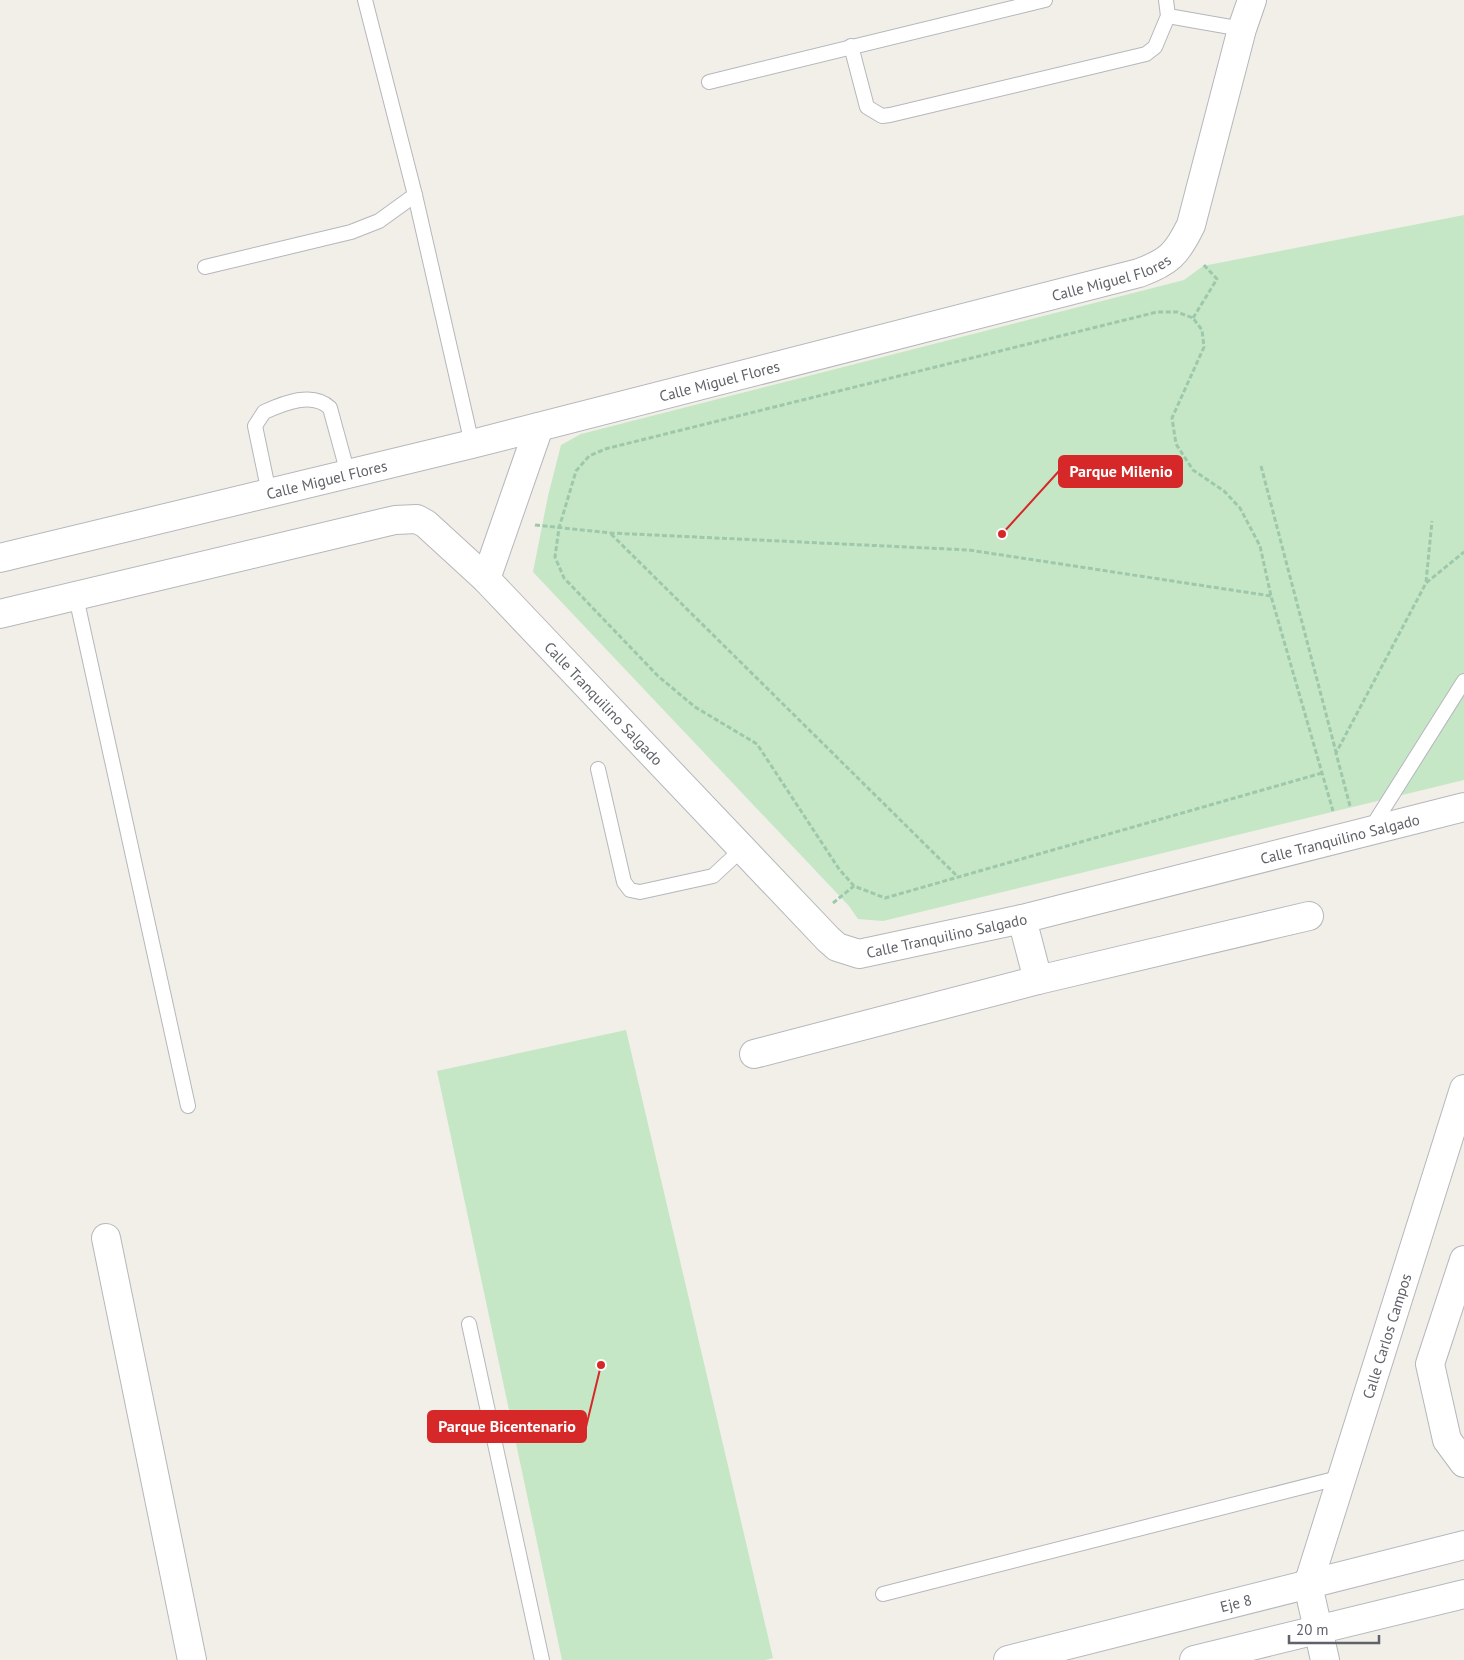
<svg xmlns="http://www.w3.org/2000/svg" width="1464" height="1660" font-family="'PT Sans',sans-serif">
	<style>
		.green { fill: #c5e7c6 }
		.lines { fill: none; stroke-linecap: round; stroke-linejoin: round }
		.lane-casing { stroke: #b5b7bc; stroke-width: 16 }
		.street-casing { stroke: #b5b7bc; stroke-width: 30 }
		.secondary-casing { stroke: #b6b9bf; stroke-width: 30 }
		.path { stroke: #9ec8ac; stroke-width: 3; stroke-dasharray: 5 2.5; stroke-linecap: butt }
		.lane { stroke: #fff; stroke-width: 14 }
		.street { stroke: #fff; stroke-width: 28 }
		.secondary { stroke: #fff; stroke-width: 28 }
		.labels { text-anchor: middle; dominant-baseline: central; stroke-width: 4; stroke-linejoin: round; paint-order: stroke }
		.street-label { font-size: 15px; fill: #5f6268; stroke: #fff }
		.leader { fill: none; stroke: #d62828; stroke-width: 2 }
		.callout-dot { fill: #d62828; stroke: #fff; stroke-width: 2 }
		.callout { fill: #d62828; stroke: #d62828; stroke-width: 2 }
		.callout-label { font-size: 16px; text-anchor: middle; font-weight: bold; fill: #fff }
	</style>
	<rect width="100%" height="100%" fill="#f1efe8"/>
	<g class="green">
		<polygon points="1464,215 1464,780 883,921 858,919 849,906 533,572 548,496 561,445 581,434 1184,280 1203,266"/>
		<polygon points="626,1030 773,1658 765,1660 562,1660 437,1071"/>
	</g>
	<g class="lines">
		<g class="lane-casing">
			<g id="lane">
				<polyline points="365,0 415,195 472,444"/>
				<polyline points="1168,16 1242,29"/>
				<polyline points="851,46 867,107 882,116 890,115 1146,54 1155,47 1168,16 1166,0"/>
				<polyline points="709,82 1045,0"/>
				<polyline points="205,267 351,232 379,221 415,195"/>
				<path d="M 269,493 L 255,426 L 264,412 C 284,403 313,391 330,408 L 348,474"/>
				<polyline points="76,597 188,1106"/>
				<polyline points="598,769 624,882 630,890 640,892 713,876 741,850"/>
				<polyline points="1370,830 1464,681"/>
				<polyline points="469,1324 542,1660"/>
				<polyline points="883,1594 1342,1477"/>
			</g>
		</g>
		<g class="street-casing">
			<g id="street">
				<path id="s1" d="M 0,558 L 472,444 L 1139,273 C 1169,262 1177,254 1191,225 L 1242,29 L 1252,0"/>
				<polyline points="486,579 539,427"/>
				<path id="s2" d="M 0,614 L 395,520 L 417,519 L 426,524 L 486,579 L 828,939 L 837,947 L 859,954 L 1022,919 L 1464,807"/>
				<polyline points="1022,919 1038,980"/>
				<polyline points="754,1054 1038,980 1309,916"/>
				<polyline points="106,1238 192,1660"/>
				<polyline points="1464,1260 1430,1364 1447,1440 1464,1463"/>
				<path id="s3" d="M 1325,1660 L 1308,1585 L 1464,1089"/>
			</g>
		</g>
		<g class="secondary-casing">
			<g id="secondary">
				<path id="s4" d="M 1008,1660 L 1464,1545"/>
				<polyline points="1194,1660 1464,1594"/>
			</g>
		</g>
		<g class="path">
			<polyline points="1193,318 1217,279 1203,264"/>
			<polyline points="1261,466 1336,752"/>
			<polyline points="535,525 611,533 969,550 1271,596"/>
			<polyline points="611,534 957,876"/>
			<polyline points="1426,582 1432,521"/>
			<polyline points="1322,773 885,898 854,886 839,869 757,744 695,707 658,676 564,578 555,557 559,528 576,471 589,456 605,449 1157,312 1177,312 1193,318 1202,330 1204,347 1172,418 1176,444 1193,470 1224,491 1240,508 1260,546 1271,596 1333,811"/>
			<polyline points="1350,806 1336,753 1426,583 1464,552"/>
			<polyline points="833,903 854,886"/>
		</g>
		<use href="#lane" class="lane"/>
		<use href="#street" class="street"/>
		<use href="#secondary" class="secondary"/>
	</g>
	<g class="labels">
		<g class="street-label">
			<text stroke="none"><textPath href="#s1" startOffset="1146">Calle Miguel Flores</textPath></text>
			<text stroke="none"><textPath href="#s1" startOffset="741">Calle Miguel Flores</textPath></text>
			<text stroke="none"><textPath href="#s1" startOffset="336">Calle Miguel Flores</textPath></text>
			<text stroke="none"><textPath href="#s2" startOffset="691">Calle Tranquilino Salgado</textPath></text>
			<text stroke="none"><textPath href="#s2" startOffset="1546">Calle Tranquilino Salgado</textPath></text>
			<text stroke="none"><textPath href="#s2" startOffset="1141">Calle Tranquilino Salgado</textPath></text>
			<text stroke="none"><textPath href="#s3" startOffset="338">Calle Carlos Campos</textPath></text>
			<text stroke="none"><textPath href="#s4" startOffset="235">Eje 8</textPath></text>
		</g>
	</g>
	<path class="leader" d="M1002 534L1059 471M601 1365L586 1427"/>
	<g class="callout-dot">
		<circle cx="1002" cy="534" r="5"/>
		<circle cx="601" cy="1365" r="5"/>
	</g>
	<g class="callout">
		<rect x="1059" y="456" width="123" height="31" rx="5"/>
		<rect x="428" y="1411" width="158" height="31" rx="5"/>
	</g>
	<g class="callout-label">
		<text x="1121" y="477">Parque Milenio</text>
		<text x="507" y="1432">Parque Bicentenario</text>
	</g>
	<path d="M1289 1635v8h90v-8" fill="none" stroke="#5f6268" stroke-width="2.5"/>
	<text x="1296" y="1635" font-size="15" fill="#5f6268" stroke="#ffffff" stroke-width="4" paint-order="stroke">20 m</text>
</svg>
